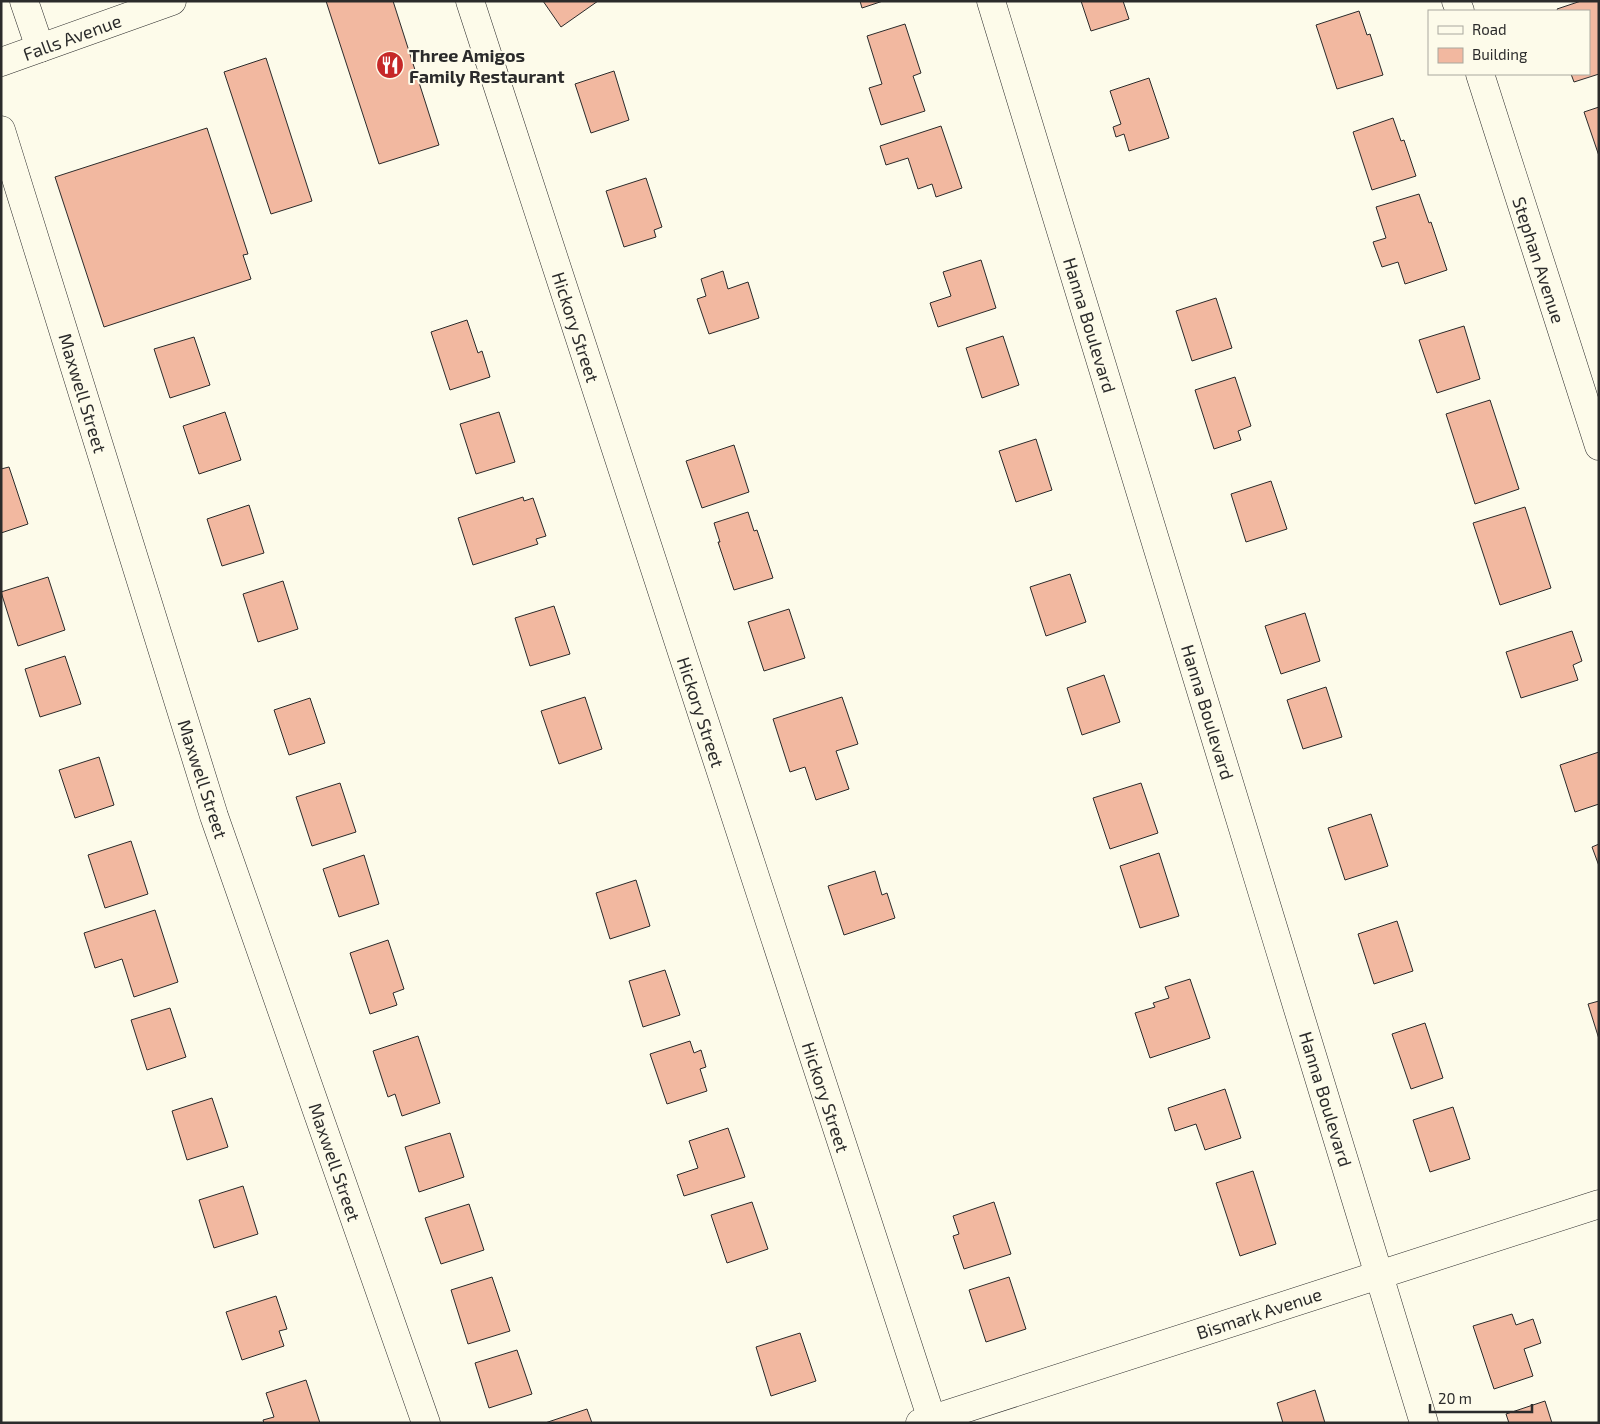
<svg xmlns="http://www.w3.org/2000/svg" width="1600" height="1424" font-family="'Exo 2',sans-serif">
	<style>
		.building { fill: #f2b8a0; stroke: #2b2b2b }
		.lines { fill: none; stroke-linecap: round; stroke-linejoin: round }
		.minor-casing { stroke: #2b2b2b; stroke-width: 29 }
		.tertiary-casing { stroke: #2b2b2b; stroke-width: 29 }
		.minor { stroke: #fdfbea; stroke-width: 28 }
		.tertiary { stroke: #fdfbea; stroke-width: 28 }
		.labels { text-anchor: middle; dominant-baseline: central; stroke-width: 4; stroke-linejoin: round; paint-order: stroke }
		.street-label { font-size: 18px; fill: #2b2b2b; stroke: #fdfbea }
		.poi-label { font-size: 18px; font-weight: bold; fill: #2b2b2b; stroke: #fdfbea; text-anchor: start }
	</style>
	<rect width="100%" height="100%" fill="#fdfbea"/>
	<g class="building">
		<polygon points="326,1 393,1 439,145 379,164"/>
		<polygon points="543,1 598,1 561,27"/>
		<polygon points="860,1 883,1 862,8"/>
		<polygon points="1081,1 1123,1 1129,19 1091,31"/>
		<polygon points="1581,1 1599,1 1599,74 1574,82 1571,74 1589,74 1589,11 1558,11 1557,9"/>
		<polygon points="1359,11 1367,35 1370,34 1383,75 1337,89 1316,25"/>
		<polygon points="905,24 921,73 913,76 925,111 881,125 869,88 882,84 867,36"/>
		<polygon points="266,58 312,201 271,214 224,72"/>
		<polygon points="614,71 629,120 591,133 575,84"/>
		<polygon points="1149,78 1169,138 1129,151 1124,134 1116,137 1113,127 1121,124 1110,91"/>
		<polygon points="1599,107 1599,156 1584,112"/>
		<polygon points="1393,118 1401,141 1404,140 1416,176 1372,190 1353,132"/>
		<polygon points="941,126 962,188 936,197 932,184 918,189 908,158 886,165 880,146"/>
		<polygon points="207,128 248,254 243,255 251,279 104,327 55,177"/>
		<polygon points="646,178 662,227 654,230 656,237 624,247 606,191"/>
		<polygon points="1419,194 1429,223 1431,222 1447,270 1405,284 1398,262 1382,267 1373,242 1386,238 1376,207"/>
		<polygon points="981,260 996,308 938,327 930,303 951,296 943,272"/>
		<polygon points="723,271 728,289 748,282 759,318 709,334 697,299 706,296 701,279"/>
		<polygon points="1216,298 1232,348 1192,361 1176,311"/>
		<polygon points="467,320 478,353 482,351 490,377 450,390 431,332"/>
		<polygon points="1464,326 1480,379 1437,393 1419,340"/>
		<polygon points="1003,336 1019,385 982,398 966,348"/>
		<polygon points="194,337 210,385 170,398 154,349"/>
		<polygon points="1235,377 1251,426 1238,431 1241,440 1214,449 1195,390"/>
		<polygon points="1490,400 1519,489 1475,504 1446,414"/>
		<polygon points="225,412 241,460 199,474 183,426"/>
		<polygon points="499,412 515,462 476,474 460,424"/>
		<polygon points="1036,439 1052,490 1016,502 999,451"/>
		<polygon points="734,445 749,492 702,508 686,461"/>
		<polygon points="9,467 28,524 1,533 1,469"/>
		<polygon points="1271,481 1287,529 1246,542 1231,494"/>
		<polygon points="523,497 524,501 533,498 546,536 536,539 538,544 473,565 458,518"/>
		<polygon points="249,505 264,553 222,566 207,519"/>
		<polygon points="1525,507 1551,588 1500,605 1473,523"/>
		<polygon points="748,512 754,531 757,530 773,578 734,590 718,542 720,542 714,523"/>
		<polygon points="1070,574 1086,622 1046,636 1030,587"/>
		<polygon points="48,577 65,630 18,646 1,592"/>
		<polygon points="283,581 298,629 258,642 243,594"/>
		<polygon points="554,606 570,654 530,666 515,618"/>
		<polygon points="789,609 805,658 764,671 748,622"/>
		<polygon points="1305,613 1320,661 1281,674 1265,626"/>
		<polygon points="1572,631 1582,661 1573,665 1578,680 1521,698 1506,652"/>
		<polygon points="65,656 81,704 40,717 25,669"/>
		<polygon points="1104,675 1120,722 1082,735 1067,688"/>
		<polygon points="1326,687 1342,737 1303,749 1287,700"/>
		<polygon points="585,697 602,749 559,764 541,711"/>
		<polygon points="842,697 858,744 836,751 849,789 816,800 805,767 790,772 773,719"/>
		<polygon points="310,698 325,743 289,755 274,710"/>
		<polygon points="1599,752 1599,804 1575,812 1560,765"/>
		<polygon points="99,757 114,805 75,818 59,770"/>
		<polygon points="340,783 356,832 312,846 296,797"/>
		<polygon points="1141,783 1158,833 1110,849 1093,798"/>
		<polygon points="1371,814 1388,866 1345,880 1328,828"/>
		<polygon points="131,841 148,894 105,908 88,855"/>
		<polygon points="1599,844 1599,866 1592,847"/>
		<polygon points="1159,853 1179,916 1140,928 1120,866"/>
		<polygon points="364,855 379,904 339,917 323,869"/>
		<polygon points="875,871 882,895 887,893 895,918 844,935 828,886"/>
		<polygon points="636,880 650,926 610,939 596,893"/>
		<polygon points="155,910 178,982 134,997 122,959 95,968 84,933"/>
		<polygon points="1397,921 1413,971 1374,984 1358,934"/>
		<polygon points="388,940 404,989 393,993 397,1005 370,1014 350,953"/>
		<polygon points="665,970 680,1015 643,1027 629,981"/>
		<polygon points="1190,979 1210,1038 1150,1058 1135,1013 1155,1007 1153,1003 1169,998 1165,987"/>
		<polygon points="1599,1001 1599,1039 1588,1004"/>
		<polygon points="170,1008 186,1057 147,1070 131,1020"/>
		<polygon points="1425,1023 1443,1078 1411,1089 1392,1034"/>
		<polygon points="418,1036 440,1103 402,1116 395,1094 388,1097 373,1051"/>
		<polygon points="690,1041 694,1053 701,1050 706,1067 700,1069 707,1091 667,1104 650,1054"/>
		<polygon points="1225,1089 1241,1138 1205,1150 1196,1124 1175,1131 1168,1108"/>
		<polygon points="212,1098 228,1147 187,1160 172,1111"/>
		<polygon points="1453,1107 1470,1159 1430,1172 1413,1120"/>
		<polygon points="728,1128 745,1177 684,1196 677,1175 698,1168 689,1141"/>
		<polygon points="450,1133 464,1177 419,1192 405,1147"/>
		<polygon points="1253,1171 1276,1244 1240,1256 1216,1183"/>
		<polygon points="243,1186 258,1234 214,1248 199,1200"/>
		<polygon points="752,1202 768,1249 727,1263 711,1215"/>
		<polygon points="994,1202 1011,1254 964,1269 953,1236 959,1234 953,1216"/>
		<polygon points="469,1204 484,1250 441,1264 425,1218"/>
		<polygon points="492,1277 510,1331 468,1344 451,1290"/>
		<polygon points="1009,1277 1026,1329 986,1342 969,1290"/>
		<polygon points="276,1296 287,1329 279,1331 284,1346 242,1360 226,1312"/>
		<polygon points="1512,1314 1516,1325 1533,1319 1541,1343 1524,1349 1533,1376 1494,1389 1473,1326"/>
		<polygon points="800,1333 816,1381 771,1396 756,1347"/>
		<polygon points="517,1350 532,1394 489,1408 475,1363"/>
		<polygon points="306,1380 320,1423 264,1423 263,1420 274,1417 266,1393"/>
		<polygon points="1315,1390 1325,1423 1283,1423 1277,1403"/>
		<polygon points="1545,1401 1552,1423 1509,1423 1506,1414"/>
		<polygon points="587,1409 592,1423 545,1423"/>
	</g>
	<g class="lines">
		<g class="minor-casing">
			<g id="minor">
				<polyline points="24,1 40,48"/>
				<polyline points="470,1 933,1423"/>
				<polyline points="1456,1 1460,11"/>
				<polyline points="1480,74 1599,446"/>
				<polyline points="1,130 214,816 426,1423"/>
				<polyline points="920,1423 1599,1204"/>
			</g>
		</g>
		<g class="tertiary-casing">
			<g id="tertiary">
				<polyline points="991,1 1424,1423"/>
				<polyline points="1,62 172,1"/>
			</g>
		</g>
		<use href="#minor" class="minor"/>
		<use href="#tertiary" class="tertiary"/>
	</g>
	<defs>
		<g id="restaurant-disc" transform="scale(1.4375)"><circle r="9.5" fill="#c62828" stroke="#fdfbea"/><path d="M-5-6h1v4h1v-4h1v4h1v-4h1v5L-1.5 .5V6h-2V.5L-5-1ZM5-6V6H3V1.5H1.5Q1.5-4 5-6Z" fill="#fff"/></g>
	</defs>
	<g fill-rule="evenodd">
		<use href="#restaurant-disc" x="390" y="65"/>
	</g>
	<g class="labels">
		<g class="street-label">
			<text transform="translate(72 37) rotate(-20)">Falls Avenue</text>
			<text transform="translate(1539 260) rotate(72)">Stephan Avenue</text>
			<text transform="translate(1090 325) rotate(73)">Hanna Boulevard</text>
			<text transform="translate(576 327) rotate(72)">Hickory Street</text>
			<text transform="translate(83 393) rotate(73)">Maxwell Street</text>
			<text transform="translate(701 712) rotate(72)">Hickory Street</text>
			<text transform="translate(1208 712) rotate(73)">Hanna Boulevard</text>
			<text transform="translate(203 779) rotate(72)">Maxwell Street</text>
			<text transform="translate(826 1097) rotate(72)">Hickory Street</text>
			<text transform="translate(1326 1099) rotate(73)">Hanna Boulevard</text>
			<text transform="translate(335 1162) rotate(71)">Maxwell Street</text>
			<text transform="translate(1259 1313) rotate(-18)">Bismark Avenue</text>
		</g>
		<g class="poi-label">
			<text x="409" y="55">Three Amigos<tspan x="409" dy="21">Family Restaurant</tspan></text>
		</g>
	</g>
	<rect width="1600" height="1424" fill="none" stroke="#2b2b2b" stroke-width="5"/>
	<rect x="1428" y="10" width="162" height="65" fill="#fdfbea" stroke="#a9a89e"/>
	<rect x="1438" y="26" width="25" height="8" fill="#fdfbea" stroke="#a9a89e"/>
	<text x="1472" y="35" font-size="15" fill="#2b2b2b">Road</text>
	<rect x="1438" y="48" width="25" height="15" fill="#f2b8a0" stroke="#a9a89e"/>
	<text x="1472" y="60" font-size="15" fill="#2b2b2b">Building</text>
	<path d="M1430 1404v8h102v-8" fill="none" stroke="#2b2b2b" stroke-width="2.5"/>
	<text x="1438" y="1404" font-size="15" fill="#2b2b2b" stroke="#fdfbea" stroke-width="4" paint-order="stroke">20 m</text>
</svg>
